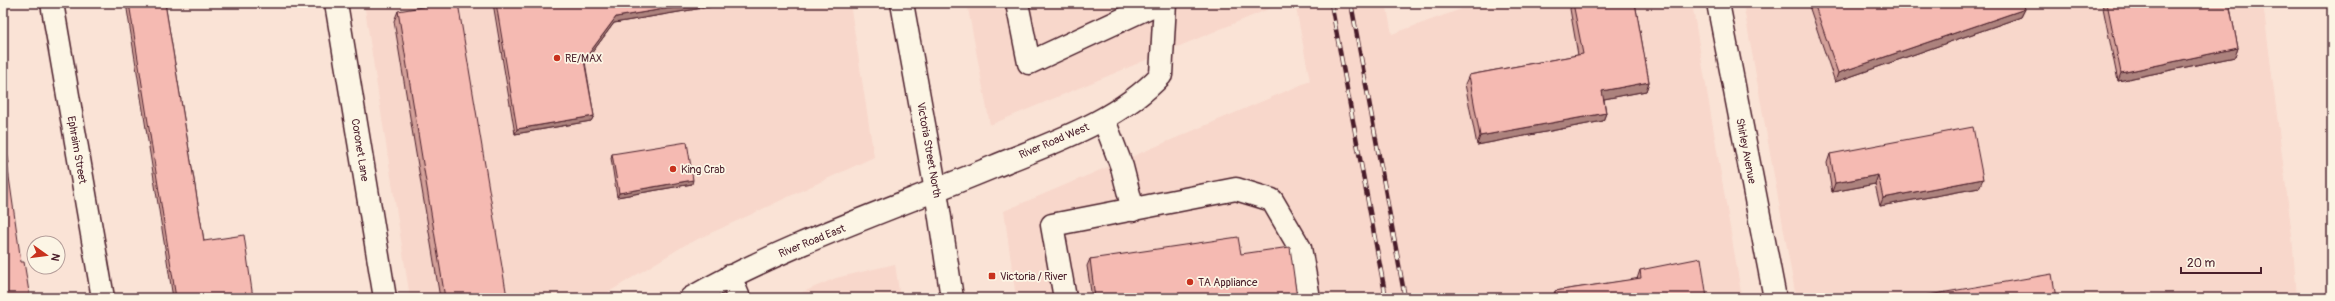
<svg xmlns="http://www.w3.org/2000/svg" width="2335" height="301" font-family="Pangolin,sans-serif">
	<style>
		.built { fill: #f8d7cb }
		.lines { fill: none; stroke-linecap: round; stroke-linejoin: round }
		.minor-casing { stroke: #4a1f2b; stroke-width: 25 }
		.major-casing { stroke: #4a1f2b; stroke-width: 25 }
		.minor { stroke: #fcf5e5; stroke-width: 22 }
		.major { stroke: #fcf5e5; stroke-width: 22 }
		.rail-casing { stroke: #4a1f2b; stroke-width: 4.5 }
		.rail { stroke: #fcf5e5; stroke-width: 3; stroke-dasharray: 9; stroke-linecap: butt }
		.wall { fill: #d3a099; stroke: #4a1f2b }
		.shaded-wall { fill: #ac827d; stroke: #4a1f2b }
		.building { fill: #f5bab2; stroke: #4a1f2b }
		.poi-dot { fill: #c8321e; stroke: #fcf5e5; stroke-width: 1.5 }
		.labels { text-anchor: middle; dominant-baseline: central; stroke-width: 3.5; stroke-linejoin: round; paint-order: stroke }
		.poi-label { font-size: 11px; fill: #4a1f2b; stroke: #fcf5e5; text-anchor: start }
		.street-label { font-size: 11px; fill: #4a1f2b; stroke: #fcf5e5 }
	</style>
	<rect width="100%" height="100%" fill="#fae3d6"/>
	<filter id="ink" filterUnits="userSpaceOnUse"><feTurbulence type="fractalNoise" baseFrequency=".025" numOctaves="2"/><feDisplacementMap in="SourceGraphic" scale="8" xChannelSelector="R" yChannelSelector="G"/><feConvolveMatrix kernelMatrix="1 2 1 2 8 2 1 2 1" color-interpolation-filters="sRGB"/></filter>
	<g filter="url(#ink)">
		<g class="built">
			<polygon points="364,3 850,3 874,157 685,245 599,298 410,298"/>
			<polygon points="967,3 1283,3 990,125"/>
			<polygon points="1295,3 1386,3 1392,34 1478,3 1692,3 1742,298 1016,298 1004,211 1310,81"/>
			<polygon points="1743,3 2263,3 2292,235 2297,298 1796,298"/>
			<polygon points="895,264 900,298 789,298 836,278"/>
		</g>
		<g class="lines">
			<g class="minor-casing">
				<g id="minor">
					<polyline points="52,3 103,298"/>
					<polyline points="336,3 385,298"/>
					<polyline points="1017,3 1029,63 1158,3"/>
					<polyline points="1718,3 1775,298"/>
					<polyline points="1104,120 1122,167 1133,210"/>
					<polyline points="730,276 739,298"/>
					<path d="M 691,298 C 786,244 892,209 993,167 C 1051,143 1117,122 1161,75 L 1165,3"/>
					<polyline points="1065,298 1052,225 1236,189 1272,200 1300,248 1309,298"/>
				</g>
			</g>
			<g class="major-casing">
				<polyline id="major" points="902,3 936,191 952,298"/>
			</g>
			<use href="#minor" class="minor"/>
			<use href="#major" class="major"/>
			<g class="rail-casing">
				<g id="rail">
					<polyline points="1331,3 1386,298"/>
					<polyline points="1351,3 1405,298"/>
				</g>
			</g>
			<use href="#rail" class="rail"/>
		</g>
		<g class="wall">
			<polygon points="126,3 165,3 204,241 253,298 173,298"/>
			<polygon points="493,3 732,3 614,23 585,62 594,116 591,121 515,134"/>
			<polygon points="1572,3 1635,3 1649,82 1646,91 1604,99 1606,113 1603,121 1477,145 1465,84 1469,75 1578,55 1570,9"/>
			<polygon points="1808,3 2023,3 2025,9 2021,17 1835,82"/>
			<polygon points="2102,3 2229,3 2238,48 2235,57 2118,81"/>
			<polygon points="398,11 507,297 506,298 440,298 394,21"/>
			<polygon points="612,154 692,184 617,197 611,158"/>
			<polygon points="1830,154 1979,188 1880,206 1875,184 1832,192 1827,163"/>
			<polygon points="1241,254 1297,298 1092,298 1087,266 1090,259"/>
			<polygon points="1640,270 1707,298 1552,298 1555,291 1637,279"/>
		</g>
		<g class="shaded-wall">
			<polygon points="700,3 732,3 614,23 582,66 584,60 616,17"/>
			<polygon points="2025,9 2021,17 1835,82 1838,73"/>
			<polygon points="2238,48 2235,57 2118,81 2121,73"/>
			<polygon points="1649,82 1646,91 1599,100 1602,91"/>
			<polygon points="1606,113 1603,121 1477,145 1480,136"/>
			<polygon points="594,116 591,121 515,134 517,129"/>
			<polygon points="1878,175 1875,184 1832,192 1835,183"/>
			<polygon points="1983,179 1979,188 1880,206 1883,198"/>
			<polygon points="693,180 692,184 617,197 619,193"/>
		</g>
		<g class="building">
			<polygon points="129,3 165,3 204,241 244,235 253,298 176,298"/>
			<polygon points="446,3 458,3 507,297 502,298 445,298 398,11"/>
			<polygon points="496,3 700,3 616,17 584,60 594,116 517,129"/>
			<polygon points="1573,3 1635,3 1649,82 1602,91 1606,113 1480,136 1469,75 1583,54"/>
			<polygon points="1814,3 2023,3 2025,9 1838,73"/>
			<polygon points="2107,3 2229,3 2238,48 2121,73"/>
			<polygon points="1973,127 1983,179 1883,198 1878,175 1835,183 1830,154"/>
			<polygon points="3,139 4,143 5,143 9,163 7,163 21,262 24,262 30,298 3,298"/>
			<polygon points="687,142 693,180 619,193 612,154"/>
			<polygon points="1238,237 1241,254 1290,247 1297,298 1095,298 1090,259"/>
			<polygon points="1701,258 1707,298 1556,298 1555,291 1641,278 1640,270"/>
			<polygon points="2052,274 2056,298 1911,298"/>
		</g>
	</g>
	<g class="poi-dot">
		<circle cx="557" cy="58" r="4"/>
		<circle cx="673" cy="169" r="4"/>
		<rect x="988" y="272" width="8" height="8" rx="2"/>
		<circle cx="1190" cy="282" r="4"/>
	</g>
	<g class="labels">
		<g class="poi-label">
			<text x="565" y="58">RE/MAX</text>
			<text x="681" y="169">King Crab</text>
			<text x="1000" y="276">Victoria / River</text>
			<text x="1198" y="282">TA Appliance</text>
		</g>
		<g class="street-label">
			<text transform="translate(1054 141) rotate(-23)">River Road West</text>
			<text transform="translate(77 150) rotate(80)">Ephraim Street</text>
			<text transform="translate(360 150) rotate(81)">Coronet Lane</text>
			<text transform="translate(929 150) rotate(80)">Victoria Street North</text>
			<text transform="translate(1746 151) rotate(79)">Shirley Avenue</text>
			<text transform="translate(812 241) rotate(-22)">River Road East</text>
		</g>
	</g>
	<rect width="2335" height="301" fill="none" stroke="#fcf5e5" stroke-width="16"/>
	<rect x="8" y="8" width="2319" height="285" fill="none" stroke="#4a1f2b" stroke-width="1.5" filter="url(#ink)"/>
	<g transform="translate(46 255) rotate(104)"><circle r="19" fill="#fcf5e5" stroke="#b59f9b"/>
	<path d="M0-3L7 15L0 10L-7 15Z" fill="#c8321e"/>
	<text y="-6" font-size="11" font-weight="bold" text-anchor="middle" fill="#4a1f2b">N</text>
	</g>
	<path d="M2181 267v6h80v-6" fill="none" stroke="#4a1f2b" stroke-width="2"/>
	<text x="2187" y="267" font-size="12" fill="#4a1f2b" stroke="#fcf5e5" stroke-width="3" paint-order="stroke">20 m</text>
</svg>
